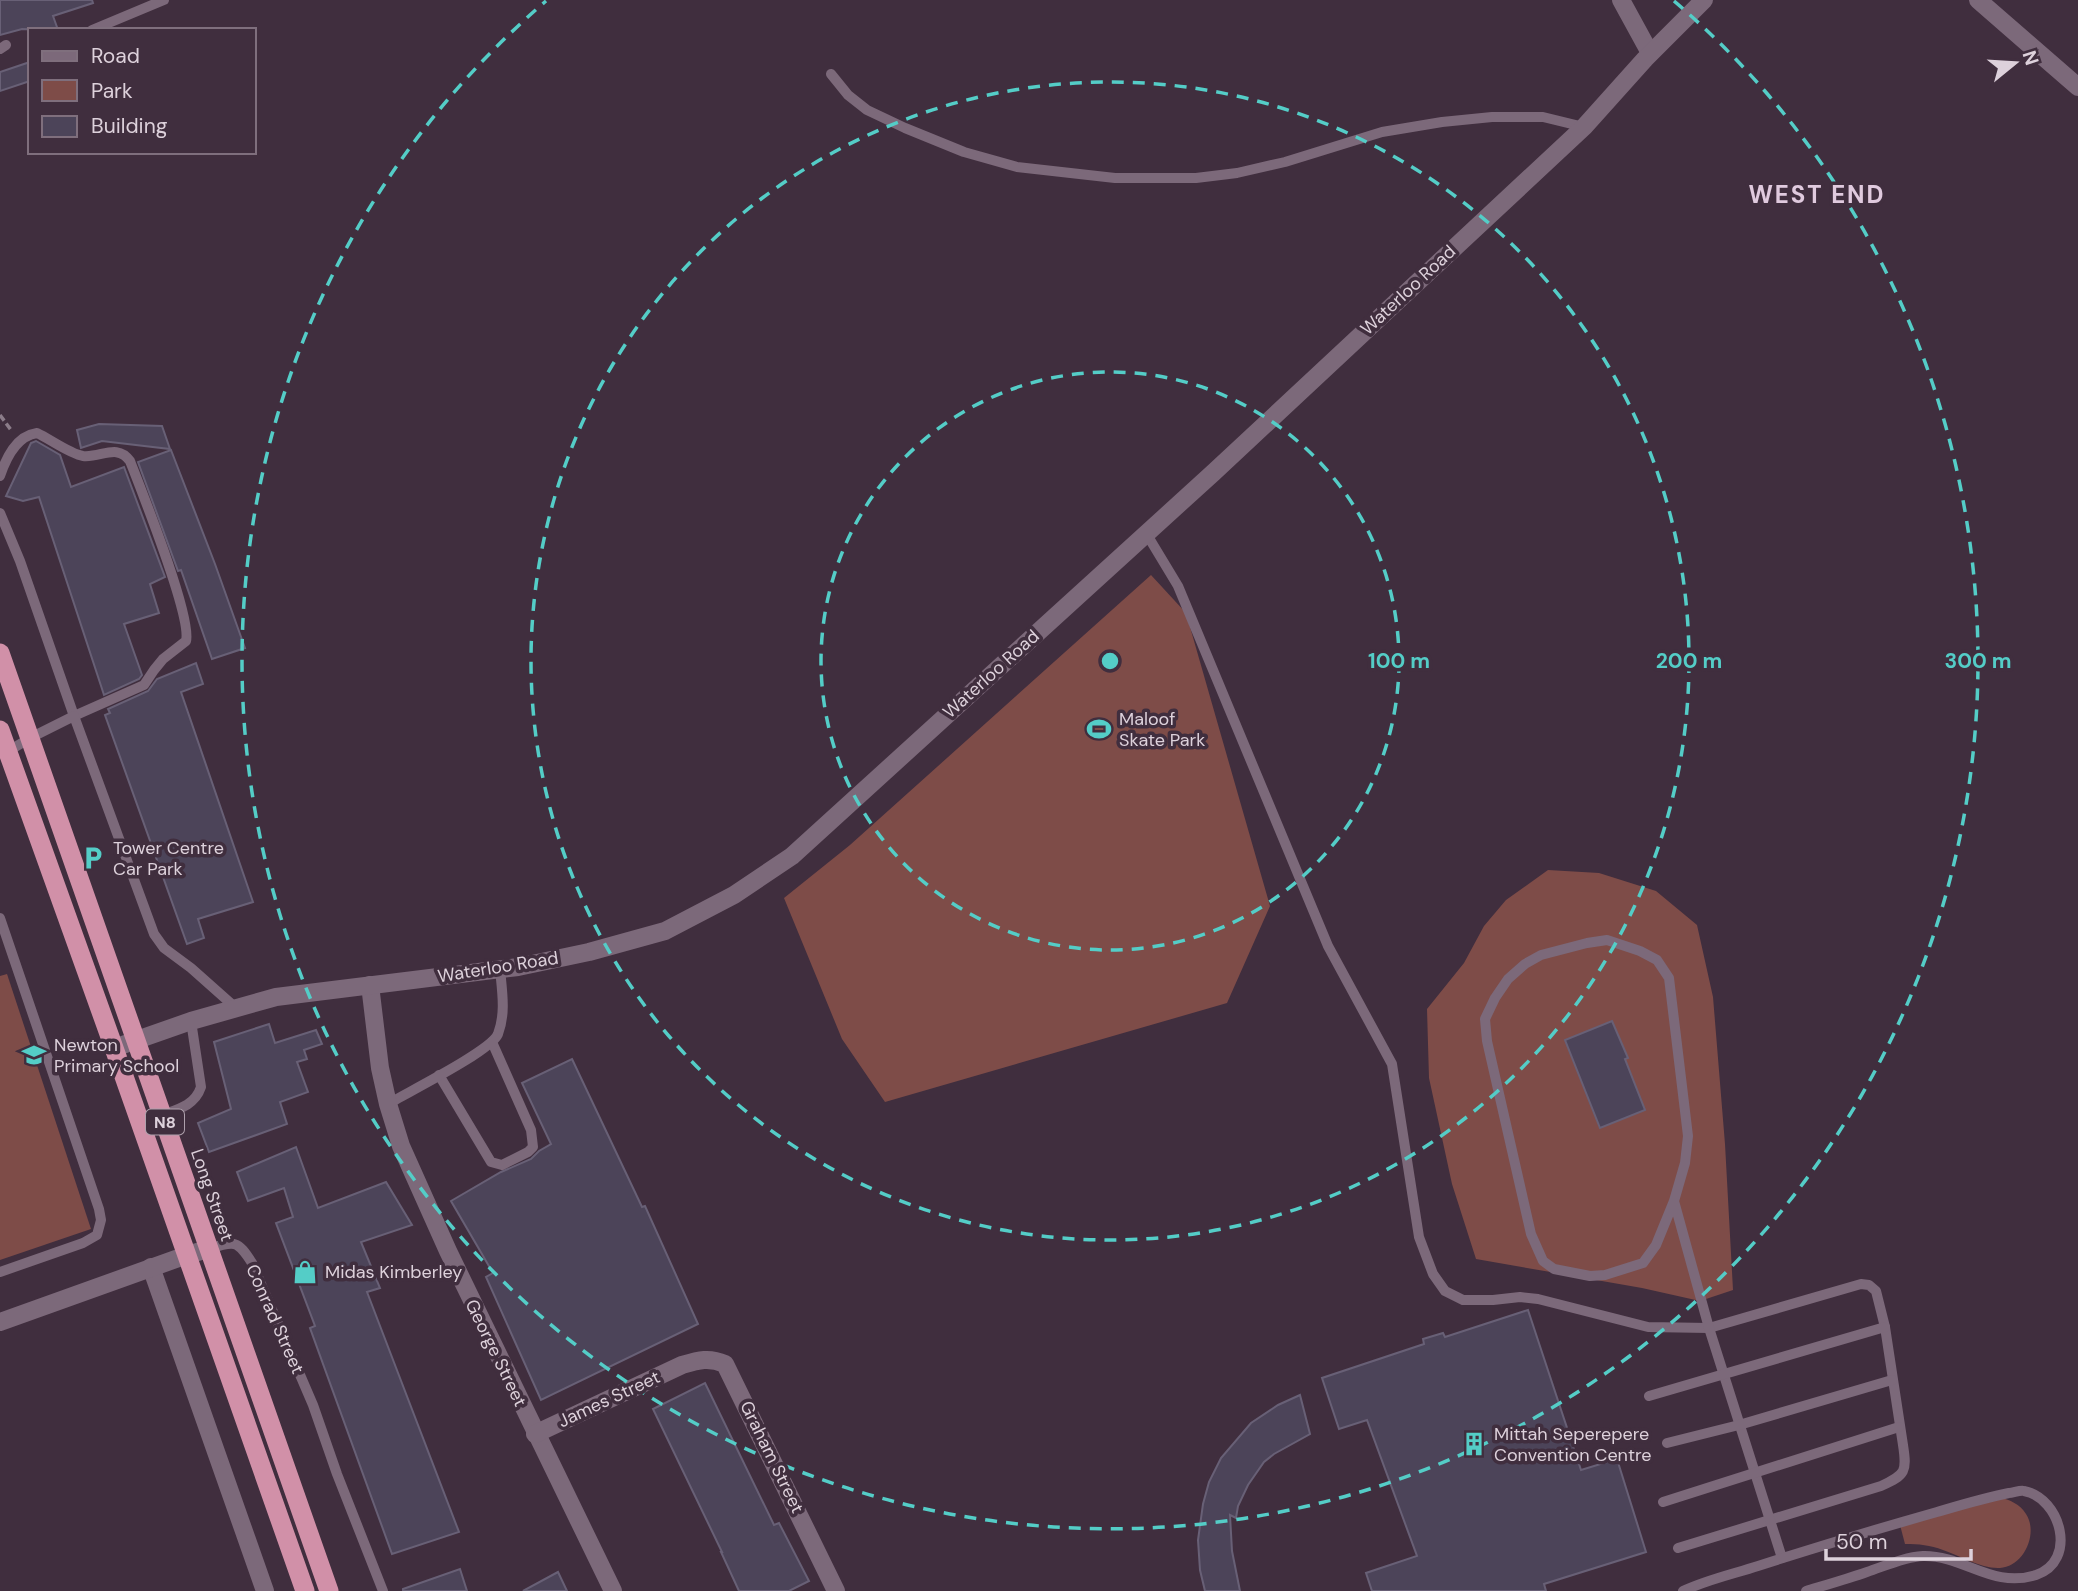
<svg xmlns="http://www.w3.org/2000/svg" width="2078" height="1591" font-family="'DM Sans',sans-serif">
	<style>
		.green { fill: #7e4c48 }
		.building { fill: #4c4459; stroke: #686076; stroke-width: 2 }
		.lines { fill: none; stroke-linecap: round; stroke-linejoin: round }
		.path { stroke: #8b7c89; stroke-width: 3.5; stroke-dasharray: 7 3.5; stroke-linecap: butt }
		.service { stroke: #7c697a; stroke-width: 10 }
		.minor { stroke: #7c697a; stroke-width: 18 }
		.trunk { stroke: #d190a8; stroke-width: 19 }
		.ring { fill: none; stroke: #54cdc7; stroke-width: 3.5; stroke-dasharray: 12 9 }
		.labels { text-anchor: middle; dominant-baseline: central; stroke-width: 7; stroke-linejoin: round; paint-order: stroke }
		.shield { fill: #402e3e; stroke: #aea0ac; stroke-width: 2 }
		.shield-label { font-size: 16px; font-weight: bold; fill: #ddd1db }
		.street-label { font-size: 18px; fill: #ddd1db; stroke: #402e3e }
		.poi-label { font-size: 18px; fill: #ddd1db; stroke: #402e3e; text-anchor: start }
		.district-label { font-size: 24px; font-weight: bold; letter-spacing: 2px; fill: #e0cade; stroke: #402e3e }
		.centre { fill: #54cdc7; stroke: #402e3e; stroke-width: 3.5 }
		.ring-label { font-size: 21px; text-anchor: middle; font-weight: bold; fill: #54cdc7; stroke: #402e3e; stroke-width: 7; stroke-linejoin: round; paint-order: stroke }
	</style>
	<rect width="100%" height="100%" fill="#402e3e"/>
	<g class="green">
		<polygon points="1151,575 1186,613 1270,906 1227,1003 885,1102 842,1039 784,898 850,845"/>
		<polygon points="1548,870 1599,873 1656,891 1697,925 1713,997 1725,1144 1733,1290 1700,1301 1642,1288 1476,1259 1452,1184 1429,1078 1427,1009 1464,963 1484,926 1506,900"/>
		<polygon points="7,974 91,1229 0,1260 0,976"/>
		<path d="M 1999,1497 C 2010,1500 2020,1504 2026,1514 C 2039,1534 2023,1567 2000,1568 C 1981,1569 1961,1556 1943,1550 C 1930,1545 1919,1544 1905,1544 L 1900,1525 Z"/>
	</g>
	<g class="building">
		<polygon points="0,0 92,0 93,3 53,16 58,30 22,29 0,35"/>
		<polygon points="30,62 30,81 0,91 0,72"/>
		<polygon points="99,424 162,426 170,449 102,441 81,448 77,430"/>
		<polygon points="36,441 60,455 71,487 124,467 165,577 150,584 159,613 124,624 142,675 139,679 104,695 39,497 23,501 6,496 31,443"/>
		<polygon points="171,450 215,564 245,648 212,659 181,570 178,571 138,462"/>
		<polygon points="196,663 203,684 181,692 253,902 198,919 204,938 187,944 105,715 110,713 108,709 148,691 157,679"/>
		<polygon points="1612,1021 1628,1058 1625,1059 1645,1110 1600,1128 1565,1040"/>
		<polygon points="269,1024 275,1043 316,1030 322,1044 304,1050 307,1059 297,1062 308,1092 280,1102 287,1124 209,1152 198,1123 231,1109 214,1042"/>
		<polygon points="572,1059 642,1207 645,1206 698,1324 541,1400 486,1277 493,1273 451,1201 501,1172 531,1159 539,1151 551,1144 522,1083"/>
		<polygon points="296,1147 318,1208 386,1182 412,1225 361,1242 380,1288 367,1292 459,1532 392,1554 310,1328 315,1326 276,1223 293,1217 284,1188 248,1201 237,1172"/>
		<polygon points="1528,1310 1581,1470 1617,1459 1646,1552 1544,1584 1546,1591 1372,1591 1366,1573 1417,1556 1367,1420 1339,1429 1322,1378 1424,1344 1423,1339 1443,1333 1445,1337"/>
		<polygon points="705,1383 774,1525 779,1523 809,1581 789,1591 739,1591 721,1552 722,1552 653,1409"/>
		<polygon points="1300,1395 1310,1434 1274,1454 1264,1462 1248,1485 1238,1506 1236,1518 1230,1515 1232,1551 1240,1591 1205,1591 1200,1570 1198,1540 1203,1504 1209,1482 1221,1458 1251,1423 1278,1405"/>
		<polygon points="460,1569 467,1591 403,1591 403,1589"/>
		<polygon points="558,1572 567,1591 523,1591"/>
	</g>
	<g class="lines">
		<polyline class="path" points="0,415 11,430"/>
		<g class="service">
			<polyline points="92,30 164,0"/>
			<polyline points="0,49 6,45"/>
			<polyline points="831,74 848,95 867,110 905,128 964,152 1017,167 1115,178 1196,178 1237,173 1285,162 1382,132 1442,122 1492,117 1543,117 1584,127"/>
			<path d="M 0,476 C 6,458 16,436 37,433 C 50,439 70,454 83,456 C 101,458 117,443 130,461 C 142,492 192,617 186,641 L 163,659 L 154,670 L 144,685 L 74,716 L 20,561 L 0,513"/>
			<path d="M 1146,533 L 1178,586 L 1328,946 L 1392,1064 L 1419,1237 L 1433,1274 L 1445,1291 L 1463,1300 L 1493,1300 L 1520,1297 L 1538,1299 L 1648,1327 L 1709,1328 L 1861,1284 L 1869,1285 L 1876,1291 L 1885,1327 L 1903,1445 C 1907,1471 1906,1475 1881,1486 L 1678,1548"/>
			<polyline points="7,752 30,738 74,716 154,934 164,948 191,968 236,1008"/>
			<polyline points="0,918 99,1209 101,1220 97,1235 83,1243 0,1272"/>
			<polyline points="439,1075 491,1162 502,1165 528,1152 533,1147 531,1130 492,1042"/>
			<path d="M 388,1104 C 408,1092 491,1051 498,1034 C 506,1013 502,991 500,969"/>
			<path d="M 162,1115 C 179,1109 195,1105 201,1087 L 191,1021"/>
			<polyline points="1674,1201 1656,1245 1643,1263 1605,1275 1590,1276 1554,1269 1543,1261 1531,1234 1487,1041 1485,1019 1495,998 1508,979 1525,964 1541,955 1587,943 1607,940 1640,951 1657,960 1669,978 1688,1136 1685,1163 1674,1201 1709,1328 1782,1558"/>
			<path d="M 208,1249 C 234,1241 237,1239 252,1263 L 313,1405 L 337,1474 L 383,1591"/>
			<polyline points="1649,1396 1885,1327"/>
			<polyline points="1667,1443 1739,1425 1892,1380"/>
			<polyline points="1663,1502 1899,1427"/>
			<path d="M 1683,1591 C 1706,1580 1733,1574 1758,1566 C 1817,1547 1877,1529 1937,1512 C 1961,1505 1984,1498 2009,1493 C 2013,1493 2020,1490 2024,1491 C 2061,1498 2078,1561 2036,1575 C 1992,1589 1964,1555 1923,1556 C 1904,1557 1885,1566 1867,1572 C 1847,1579 1826,1585 1806,1591"/>
		</g>
		<g class="minor">
			<polyline points="1621,0 1650,53"/>
			<polyline points="1978,0 2078,87"/>
			<polyline points="370,985 380,1068 388,1104 401,1146 448,1251 613,1591"/>
			<polyline points="114,1048 191,1021 276,997 518,967 589,952 665,931 734,895 792,856 1213,473 1584,127 1645,59 1704,0"/>
			<polyline points="151,1267 265,1591"/>
			<polyline points="0,1322 187,1255 208,1249"/>
			<path d="M 535,1434 L 682,1365 C 699,1360 709,1357 725,1364 L 836,1591"/>
		</g>
		<g class="trunk">
			<polyline points="0,653 329,1591"/>
			<polyline points="0,730 114,1048 305,1591"/>
		</g>
	</g>
	<g class="ring">
		<circle cx="1110" cy="661" r="289"/>
		<circle cx="1110" cy="661" r="579"/>
		<path d="M1674 1A868 868 0 1 1 546 1"/>
	</g>
	<defs>
		<g id="stadium-bare" transform="scale(1.89)"><path d="M0-5a6.5 5 0 1 0 0 10a6.5 5 0 1 0 0-10ZM-3.5-1.8h7v3.6h-7Z" fill="#54cdc7" stroke="#402e3e" stroke-width="2.5" paint-order="stroke"/></g>
		<g id="parking-bare" transform="scale(1.89)"><path d="M-3.5-5.5H1a3.5 3.5 0 0 1 0 7H-1V5.5H-3.5ZM-1-3.4V-.6H.8a1.4 1.4 0 0 0 0-2.8Z" fill="#54cdc7" stroke="#402e3e" stroke-width="2.5" paint-order="stroke"/></g>
		<g id="school-bare" transform="scale(1.89)"><path d="M0-5L7-2L0 1L-7-2ZM-4 1L0 2.5L4 1V4Q0 6-4 4Z" fill="#54cdc7" stroke="#402e3e" stroke-width="2.5" paint-order="stroke"/></g>
		<g id="shop-bare" transform="scale(1.89)"><path d="M-5-2.5h2.3a2.7 3.5 0 0 1 5.4 0H5L5.5 6h-11ZM-1.5-2.5h3a1.5 2.3 0 0 0-3 0Z" fill="#54cdc7" stroke="#402e3e" stroke-width="2.5" paint-order="stroke"/></g>
		<g id="building-bare" transform="scale(1.89)"><path d="M-4-6H4V6H1V3H-1V6H-4ZM-2.5-4.3h1.7v1.8h-1.7ZM.8-4.3h1.7v1.8H.8ZM-2.5-1h1.7V.8h-1.7ZM.8-1h1.7V.8H.8Z" fill="#54cdc7" stroke="#402e3e" stroke-width="2.5" paint-order="stroke"/></g>
	</defs>
	<g fill-rule="evenodd">
		<use href="#stadium-bare" x="1099" y="729"/>
		<use href="#parking-bare" x="93" y="858"/>
		<use href="#school-bare" x="34" y="1055"/>
		<use href="#shop-bare" x="305" y="1272"/>
		<use href="#building-bare" x="1474" y="1444"/>
	</g>
	<g class="labels">
		<rect class="shield" x="146" y="1109.5" width="38" height="25" rx="5"/>
		<g class="shield-label">
			<text x="165" y="1122">N8</text>
		</g>
		<g class="street-label">
			<text transform="translate(1408 290) rotate(-43)">Waterloo Road</text>
			<text transform="translate(991 674) rotate(-42)">Waterloo Road</text>
			<text transform="translate(498 967) rotate(-9)">Waterloo Road</text>
			<text transform="translate(212 1195) rotate(71)">Long Street</text>
			<text transform="translate(275 1319) rotate(66)">Conrad Street</text>
			<text transform="translate(496 1353) rotate(64)">George Street</text>
			<text transform="translate(609 1399) rotate(-25)">James Street</text>
			<text transform="translate(772 1457) rotate(64)">Graham Street</text>
		</g>
		<g class="poi-label">
			<text x="1119" y="719">Maloof<tspan x="1119" dy="21">Skate Park</tspan></text>
			<text x="113" y="848">Tower Centre<tspan x="113" dy="21">Car Park</tspan></text>
			<text x="54" y="1045">Newton<tspan x="54" dy="21">Primary School</tspan></text>
			<text x="325" y="1272">Midas Kimberley</text>
			<text x="1494" y="1434">Mittah Seperepere<tspan x="1494" dy="21">Convention Centre</tspan></text>
		</g>
		<g class="district-label">
			<text x="1817" y="194">WEST END</text>
		</g>
	</g>
	<circle cx="1110" cy="661" r="10" class="centre"/>
	<g class="ring-label">
		<text x="1399" y="668">100 m</text>
		<text x="1689" y="668">200 m</text>
		<text x="1978" y="668">300 m</text>
	</g>
	<rect x="28" y="28" width="228" height="126" fill="#402e3e" stroke="#7f6f7d" stroke-width="2"/>
	<rect x="42" y="51" width="35" height="10" fill="#7c697a" stroke="#7f6f7d" stroke-width="2"/>
	<text x="91" y="63" font-size="21" fill="#ddd1db">Road</text>
	<rect x="42" y="80" width="35" height="21" fill="#7e4c48" stroke="#7f6f7d" stroke-width="2"/>
	<text x="91" y="98" font-size="21" fill="#ddd1db">Park</text>
	<rect x="42" y="116" width="35" height="21" fill="#4c4459" stroke="#7f6f7d" stroke-width="2"/>
	<text x="91" y="133" font-size="21" fill="#ddd1db">Building</text>
	<g transform="translate(2015 63) rotate(72)" stroke="#402e3e" stroke-width="5" paint-order="stroke">
	<path d="M0-5L12 26L0 18L-12 26Z" fill="#ddd1db"/>
	<text y="-10" font-size="19" font-weight="bold" text-anchor="middle" fill="#ddd1db">N</text>
	</g>
	<path d="M1826 1549v10h145v-10" fill="none" stroke="#ddd1db" stroke-width="3.5"/>
	<text x="1836" y="1549" font-size="21" fill="#ddd1db" stroke="#402e3e" stroke-width="5" paint-order="stroke">50 m</text>
</svg>
